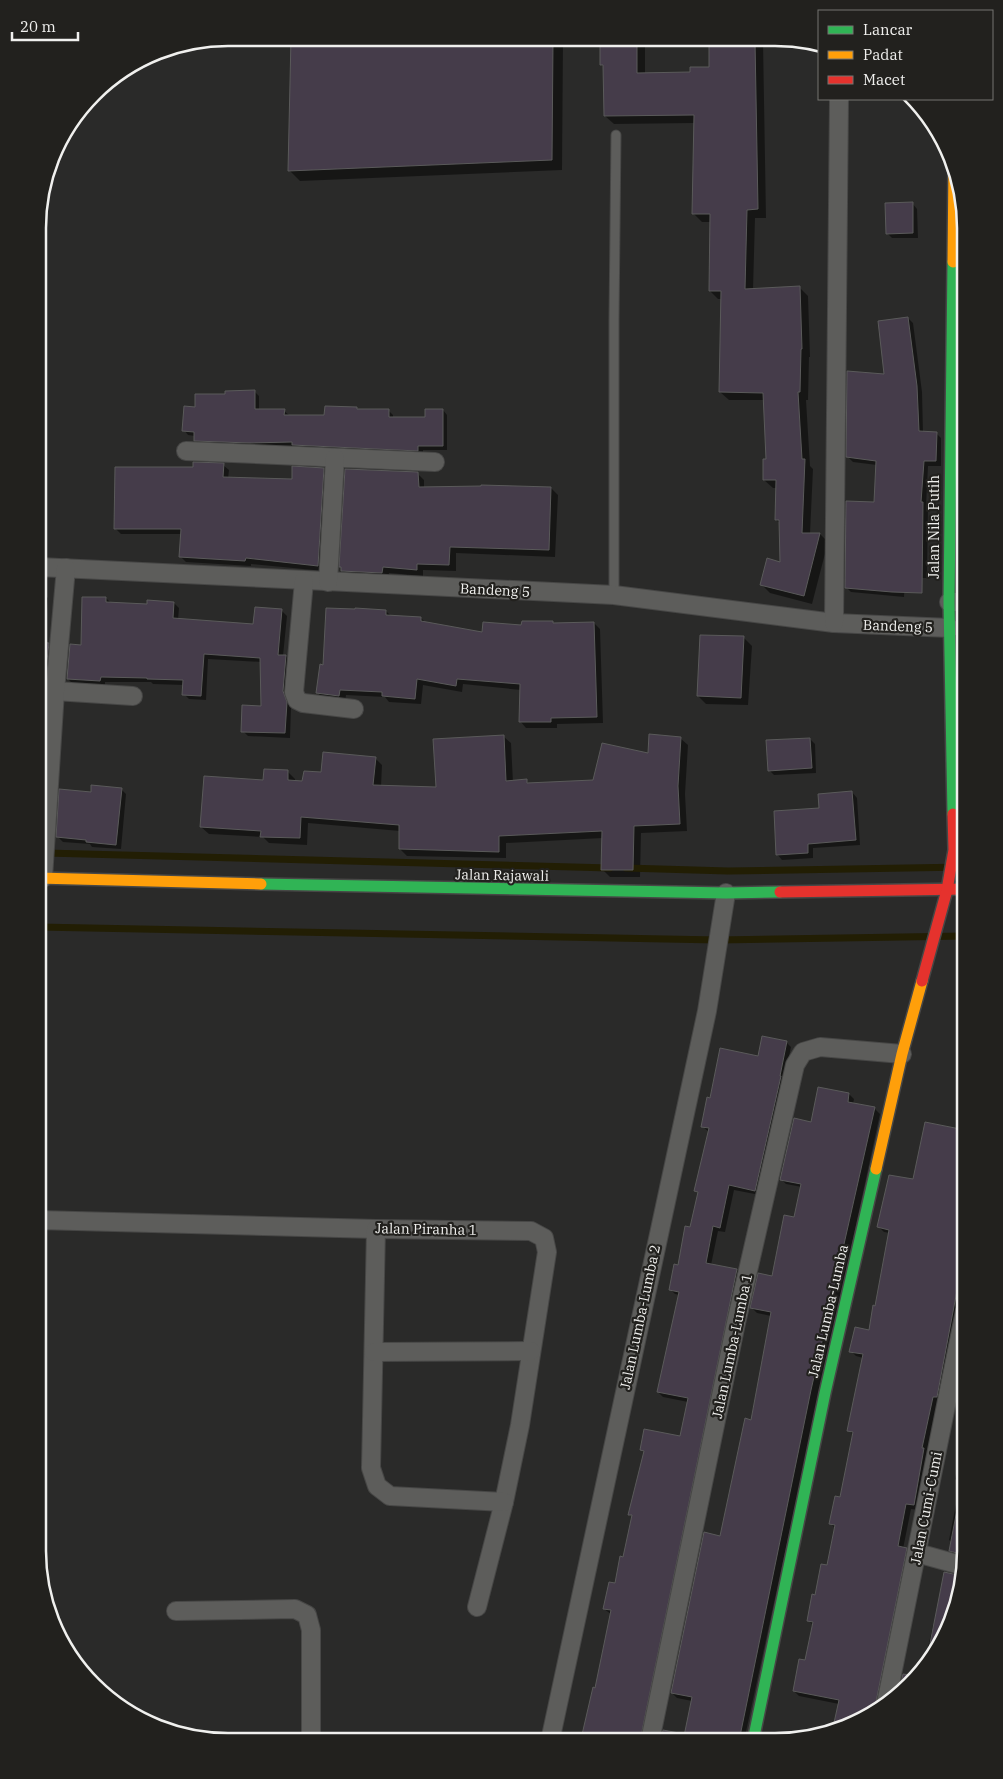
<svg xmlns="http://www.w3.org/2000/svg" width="1003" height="1779" font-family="'IBM Plex Serif',serif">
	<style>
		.shadow { fill: #0007 }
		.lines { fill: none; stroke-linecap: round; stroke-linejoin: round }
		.stream { stroke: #221e04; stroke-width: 7 }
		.building { fill: #453c4a; stroke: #5a5a5a }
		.lane-casing { stroke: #474746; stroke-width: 11 }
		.street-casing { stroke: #474746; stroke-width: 20 }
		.fast-casing { stroke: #474746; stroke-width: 14 }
		.slow-casing { stroke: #474746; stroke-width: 14 }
		.jam-casing { stroke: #474746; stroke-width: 14 }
		.lane { stroke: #5d5d5b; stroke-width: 9 }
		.street { stroke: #5d5d5b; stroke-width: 18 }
		.fast { stroke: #30b455; stroke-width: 11 }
		.slow { stroke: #ff9f0a; stroke-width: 11 }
		.jam { stroke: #e5322d; stroke-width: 11 }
		.labels { text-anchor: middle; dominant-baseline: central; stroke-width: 4.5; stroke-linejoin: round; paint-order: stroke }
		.street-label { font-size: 14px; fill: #f0f0ee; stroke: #22211e }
		.rim { fill: none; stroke: #f0f0ee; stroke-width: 2.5 }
	</style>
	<rect width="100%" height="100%" fill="#2a2a29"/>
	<g class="shadow">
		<polygon points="301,38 563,40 562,170 300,181 289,170"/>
		<polygon points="601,40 645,40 645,74 691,73 710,68 710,40 763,41 766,218 755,218 753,290 800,288 808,296 810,357 809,357 808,400 806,400 810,466 813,469 810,534 820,534 828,542 812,604 770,593 762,585 781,563 781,524 776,520 777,488 773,488 764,480 767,461 764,400 729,400 720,392 722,299 718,299 710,291 711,222 702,222 693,213 695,123 614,124 605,116 605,68 601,65"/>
		<polygon points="912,203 917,209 918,238 892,238 887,233"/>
		<polygon points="908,318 913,323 922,392 923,433 936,433 941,438 941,466 928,466 926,506 928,508 927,578 905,578 904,597 851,592 846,587 876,503 877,465 853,462 847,456 886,376"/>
		<polygon points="254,391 259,396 259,411 284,411 289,415 326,416 357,408 359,410 388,410 393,415 393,418 426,418 443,410 447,415 447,450 423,450 423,455 298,449 295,447 256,448 200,445 195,440 195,436 188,435 184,430 196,408 226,396"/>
		<polygon points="223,465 229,470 228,479 293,480 323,469 329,475 324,571 251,564 251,566 186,562 180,556 182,534 121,534 115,528 194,468"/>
		<polygon points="417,473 424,480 424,488 551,488 558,495 555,557 456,553 456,571 423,570 423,576 389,573 388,579 349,577 342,571"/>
		<polygon points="39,593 43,593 48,598 45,644 48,644 53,649 50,683 39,685"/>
		<polygon points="106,598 111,603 148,605 174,603 179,608 178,620 254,625 282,611 287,616 283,656 286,656 291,661 288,697 291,708 290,738 248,736 243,731 263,707 262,662 208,659 206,700 189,699 184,694 184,685 153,684 151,682 105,682 105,685 73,684 68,679"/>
		<polygon points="386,611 391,616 421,618 426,623 484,633 553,623 554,624 594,623 600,629 603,723 557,724 557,728 526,728 520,721 521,690 463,684 462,692 423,685 421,704 389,702 385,697 346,695 345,702 323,699 317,692 324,666"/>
		<polygon points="744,638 752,646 748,705 706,704 698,696"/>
		<polygon points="38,728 42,728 48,734 38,839"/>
		<polygon points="503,736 511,743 513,782 526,781 530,784 594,781 680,738 688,745 685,794 687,831 641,833 640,877 610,877 602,869 603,838 506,843 506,858 407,856 400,849 400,831 308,823 307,845 269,843 263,837 209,834 201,827 287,771 295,779 295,782 303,783 322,773 375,758 382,765 381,787 437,788"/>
		<polygon points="810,739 815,744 816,773 774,775 769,770"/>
		<polygon points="121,789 126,794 121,849 92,847 90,844 63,842 58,837 92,793"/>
		<polygon points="852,792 857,798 860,845 813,848 813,858 782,860 777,854 820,809"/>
		<polygon points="786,1042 791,1047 760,1195 734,1190 725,1232 718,1231 711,1265 737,1270 742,1275 645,1741 582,1741 594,1689 596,1689 611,1614 604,1609 616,1584 624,1558 633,1517 630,1514 644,1453 641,1449 681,1438 688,1402 663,1397 658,1392 680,1295 675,1294 670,1289 691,1229 699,1194 696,1191 709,1132 702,1126 711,1099 759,1057"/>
		<polygon points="849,1094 854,1099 853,1104 875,1109 880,1114 744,1741 681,1741 682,1738 685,1738 692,1701 677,1698 672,1693 721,1537 752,1421 771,1316 757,1313 752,1308 773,1277 795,1219 802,1187 786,1184 781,1179 812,1123"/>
		<polygon points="926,1123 965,1130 965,1307 942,1402 938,1401 927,1453 929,1455 919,1510 911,1509 903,1549 906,1549 911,1554 880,1709 834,1732 839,1704 799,1696 794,1691 806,1661 813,1625 808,1620 816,1596 828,1567 836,1529 830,1523 841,1498 853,1435 849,1430 863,1358 856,1356 851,1351 870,1331 876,1307 890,1233 884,1232 879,1227 914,1181"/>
		<polygon points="965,1426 965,1559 955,1556 950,1550 952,1542 949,1540 960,1484 955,1479"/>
		<polygon points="945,1573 962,1577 951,1623 923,1670 933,1625 935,1625"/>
		<polygon points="511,1735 531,1738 533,1741 510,1741"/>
	</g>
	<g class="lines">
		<g class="stream">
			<polyline points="46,853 610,868"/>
			<polyline points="626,868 728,871 965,867"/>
			<polyline points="38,927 718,940 965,936"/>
		</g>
	</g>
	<g class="building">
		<polygon points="291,38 553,40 552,160 288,171"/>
		<polygon points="600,40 637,40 637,73 690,72 690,67 709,67 709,40 755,41 758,209 747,210 745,289 800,286 802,349 801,349 800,392 798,392 802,459 805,459 802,533 820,533 804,596 760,585 767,558 780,562 779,520 775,520 776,480 763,480 763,459 766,459 763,393 719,392 721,291 709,291 710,214 692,214 694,115 604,116 603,65 600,65"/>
		<polygon points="913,202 913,233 886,234 885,203"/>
		<polygon points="908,317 917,386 919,431 937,432 936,461 924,461 921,502 923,502 922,593 892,592 845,588 846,501 874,502 876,461 846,457 847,371 884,374 878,321"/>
		<polygon points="255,390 255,409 285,409 284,415 324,415 325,406 357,407 357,409 389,409 389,417 425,417 425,409 443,409 443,446 418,446 418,451 292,445 292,442 250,443 194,441 194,432 182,431 184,406 195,407 195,394 225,394 225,391"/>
		<polygon points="193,462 224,463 223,477 292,479 292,466 324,468 318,566 246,558 245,561 179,557 181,529 114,529 115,467 193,467"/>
		<polygon points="345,469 418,472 419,487 481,486 481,485 551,487 549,550 450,547 449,565 417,564 417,570 383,567 382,573 341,571 341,567 339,567"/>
		<polygon points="82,597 106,597 106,602 147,604 147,600 174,602 173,618 253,624 255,607 282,609 278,655 286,655 283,691 287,702 285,733 241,732 242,705 261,706 260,658 204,654 201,696 182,695 183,680 147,679 147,678 101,677 100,681 67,679 70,644 81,645"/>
		<polygon points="326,608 355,609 355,608 386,610 386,615 421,617 421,621 482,632 483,622 521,625 522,621 553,621 553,623 594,622 597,717 551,718 551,722 519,722 520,684 457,679 456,686 417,679 415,699 382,696 382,692 340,690 339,696 316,693 320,664 323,665"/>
		<polygon points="700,635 744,636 741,698 697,696"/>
		<polygon points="39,642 49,643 45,678 39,678"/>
		<polygon points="649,734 681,737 678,786 680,824 634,826 633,870 601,870 602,831 499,836 499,852 399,849 399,825 301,817 300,838 260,837 261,831 200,827 204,776 263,780 264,769 288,770 288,780 302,781 304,771 321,772 323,752 376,757 373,785 436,787 433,739 504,735 506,781 527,779 527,783 593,780 602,743 648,753"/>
		<polygon points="810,738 812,768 768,771 766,740"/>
		<polygon points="91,785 122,788 116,845 86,842 86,840 56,837 59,789 91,792"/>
		<polygon points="852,791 856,840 808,844 808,853 776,855 774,811 819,808 818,794"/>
		<polygon points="762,1036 787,1041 780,1076 781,1076 755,1191 729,1185 720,1228 713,1226 706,1263 737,1269 640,1741 590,1741 581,1739 593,1687 595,1688 611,1610 603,1609 609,1582 615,1583 620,1556 623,1557 632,1515 628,1515 644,1451 640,1450 644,1429 680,1436 688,1398 657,1392 679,1292 669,1290 674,1264 678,1265 685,1226 690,1227 698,1192 694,1191 709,1128 701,1127 707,1097 710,1098 720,1048 758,1056"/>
		<polygon points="818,1087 849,1093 848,1102 875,1107 811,1390 739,1741 683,1741 692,1697 671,1693 704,1532 720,1536 745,1418 751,1420 771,1312 750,1308 758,1273 772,1276 784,1215 794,1217 801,1184 780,1180 794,1118 811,1122"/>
		<polygon points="925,1122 965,1130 965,1270 961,1269 937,1397 933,1397 922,1448 924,1448 914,1505 906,1504 898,1546 907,1548 876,1702 878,1711 832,1732 839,1700 793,1691 799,1659 805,1660 813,1622 807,1621 812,1594 815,1595 821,1564 827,1565 835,1525 829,1524 835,1496 840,1497 853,1432 847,1431 863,1354 849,1352 855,1327 869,1330 873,1305 875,1306 889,1230 877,1227 889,1175 913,1179"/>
		<polygon points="965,1364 965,1403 958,1401"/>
		<polygon points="957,1510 965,1511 965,1555 949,1551"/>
		<polygon points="944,1572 962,1576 951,1623 930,1660 927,1659"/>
		<polygon points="903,1674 916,1676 899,1692"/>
		<polygon points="663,1730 679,1733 678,1741 661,1741"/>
	</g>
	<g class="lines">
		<g class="lane-casing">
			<polyline id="lane" points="614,595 614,320 616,135"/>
		</g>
		<g class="street-casing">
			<g id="street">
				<polyline points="186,451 435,462"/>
				<polyline points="39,567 614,595 834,623 950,628"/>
				<polyline points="304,581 294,692 297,700 303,703 354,709"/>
				<polyline points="328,582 335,458"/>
				<polyline points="949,602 965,602"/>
				<polyline points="834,623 839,99"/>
				<polyline points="39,690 133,696"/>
				<polyline points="43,878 55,691 66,568"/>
				<polyline points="38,1220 376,1229 531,1231 544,1238 547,1252 520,1425 504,1502 477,1607"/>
				<polyline points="376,1229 371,1468 377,1486 390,1496 504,1502"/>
				<polyline points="374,1352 531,1351"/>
				<polyline points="917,1553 964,1566"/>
				<polyline points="176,1611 295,1609 307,1615 311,1630 311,1740"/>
				<polyline points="886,1704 965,1311"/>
				<polyline points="550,1741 707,1011 726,893"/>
				<polyline points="650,1741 736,1323 795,1065 803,1052 820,1047 902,1054"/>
			</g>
		</g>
		<g class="fast-casing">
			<g id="fast">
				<polyline points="953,262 949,602 953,814"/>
				<polyline points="261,884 726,893 780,892"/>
				<polyline points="753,1741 825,1393 876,1169"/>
			</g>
		</g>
		<g class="slow-casing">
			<g id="slow">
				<polyline points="953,262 954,165"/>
				<polyline points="38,878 261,884"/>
				<polyline points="876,1169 902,1054 922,981"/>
			</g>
		</g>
		<g class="jam-casing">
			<g id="jam">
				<polyline points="780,892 965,889"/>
				<polyline points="922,981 947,890 954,850 953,814"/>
			</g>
		</g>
		<use href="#lane" class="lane"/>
		<use href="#street" class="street"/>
		<use href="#fast" class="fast"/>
		<use href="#slow" class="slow"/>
		<use href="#jam" class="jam"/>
	</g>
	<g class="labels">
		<g class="street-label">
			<text transform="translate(934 527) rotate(-90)">Jalan Nila Putih</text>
			<text transform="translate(495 590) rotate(3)">Bandeng 5</text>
			<text transform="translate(898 626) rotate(2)">Bandeng 5</text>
			<text transform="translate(502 875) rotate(1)">Jalan Rajawali</text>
			<text transform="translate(426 1229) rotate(1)">Jalan Piranha 1</text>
			<text transform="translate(828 1311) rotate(-77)">Jalan Lumba-Lumba</text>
			<text transform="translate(640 1317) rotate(-78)">Jalan Lumba-Lumba 2</text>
			<text transform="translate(732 1346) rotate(-78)">Jalan Lumba-Lumba 1</text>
			<text transform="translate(926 1508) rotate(-79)">Jalan Cumi-Cumi</text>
		</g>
	</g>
	<path d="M0 0H1003V1779H0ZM228 46H775A182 182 0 0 1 957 228V1551A182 182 0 0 1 775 1733H228A182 182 0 0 1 46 1551V228A182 182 0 0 1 228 46Z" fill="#22211e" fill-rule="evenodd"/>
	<path class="rim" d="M228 46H775A182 182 0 0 1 957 228V1551A182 182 0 0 1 775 1733H228A182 182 0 0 1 46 1551V228A182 182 0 0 1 228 46Z"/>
	<rect x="818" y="10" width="175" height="90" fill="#22211e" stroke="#747471"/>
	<rect x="828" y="26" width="25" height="8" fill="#30b455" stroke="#747471"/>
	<text x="863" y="35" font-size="15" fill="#f0f0ee">Lancar</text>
	<rect x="828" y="51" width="25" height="8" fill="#ff9f0a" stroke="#747471"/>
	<text x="863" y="60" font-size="15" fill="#f0f0ee">Padat</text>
	<rect x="828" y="76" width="25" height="8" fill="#e5322d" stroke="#747471"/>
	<text x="863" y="85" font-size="15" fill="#f0f0ee">Macet</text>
	<path d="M12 32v8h66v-8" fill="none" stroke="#f0f0ee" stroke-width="2.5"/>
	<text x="20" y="32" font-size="15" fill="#f0f0ee" stroke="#22211e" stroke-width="4" paint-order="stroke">20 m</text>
</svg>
